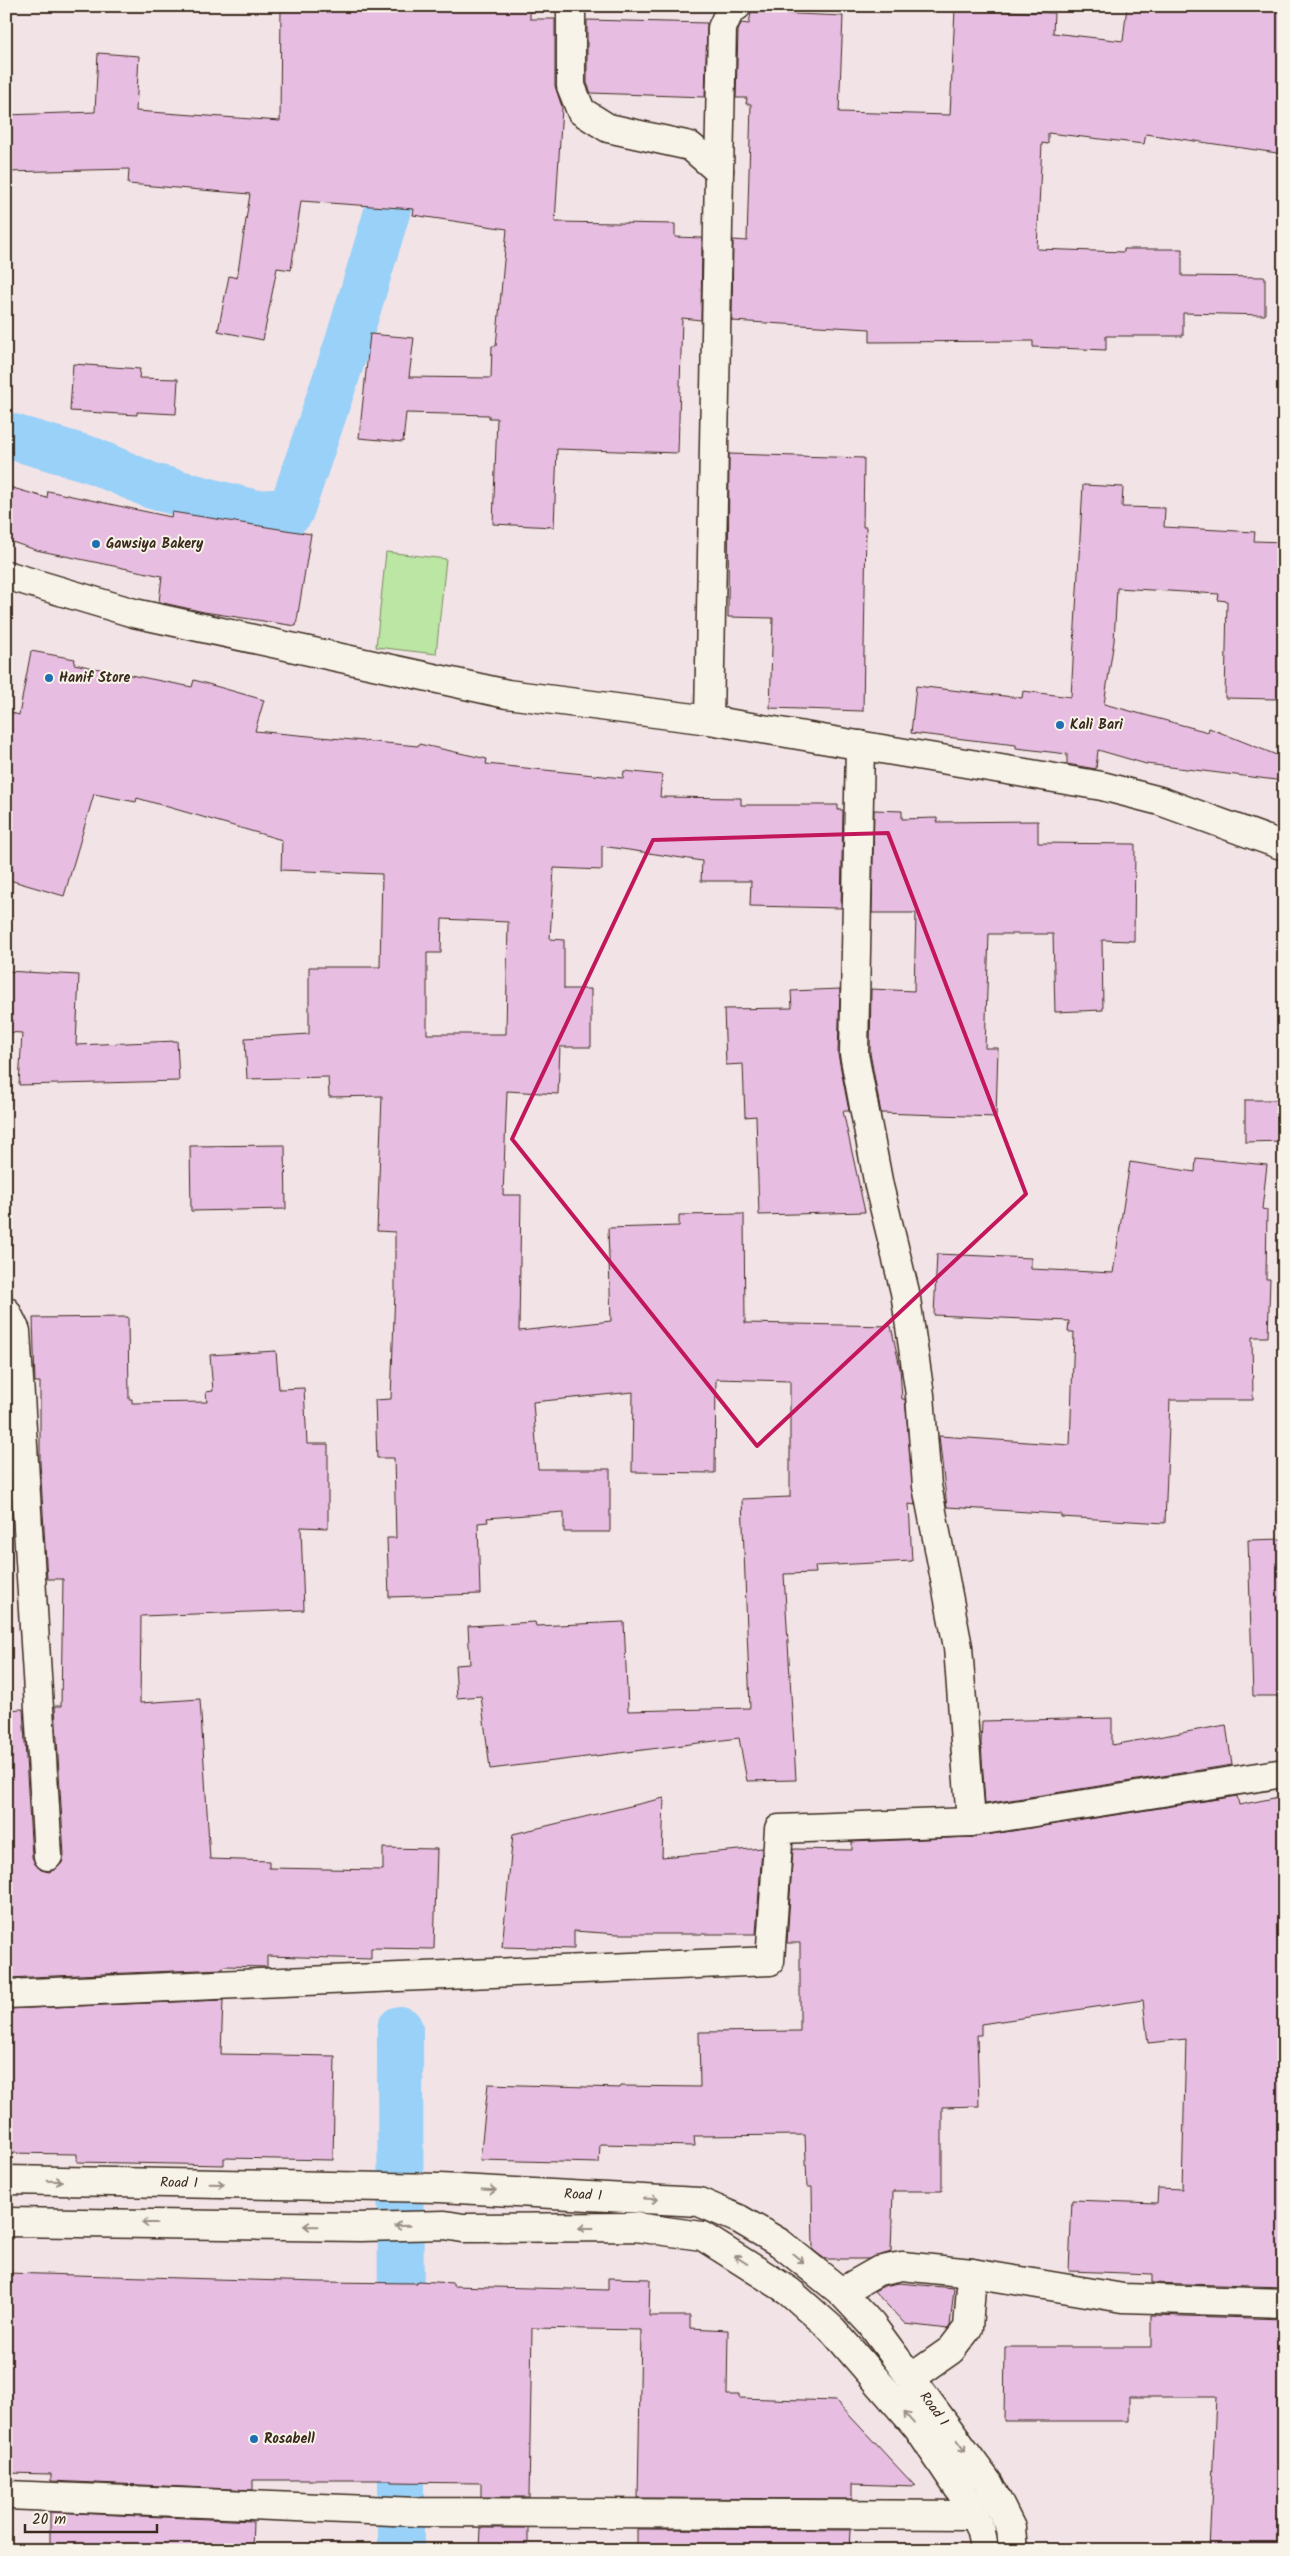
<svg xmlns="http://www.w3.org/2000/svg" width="1290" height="2556" font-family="Kalam,sans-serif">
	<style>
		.green { fill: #bbe6a4; stroke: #7b8861 }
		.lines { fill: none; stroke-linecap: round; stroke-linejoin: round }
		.canal { stroke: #99d1f8; stroke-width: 46 }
		.building { fill: #e8bde2; stroke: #3b2a1e; fill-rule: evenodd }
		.street-casing { stroke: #3b2a1e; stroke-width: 31 }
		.secondary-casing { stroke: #3b2a1e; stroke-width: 31 }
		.street { stroke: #f7f3e8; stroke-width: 28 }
		.secondary { stroke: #f7f3e8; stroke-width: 28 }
		.oneway { stroke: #998e83 }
		.marked { fill: none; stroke: #c2185b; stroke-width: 4; stroke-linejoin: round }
		.poi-dot { fill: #1f6fb2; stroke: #f7f3e8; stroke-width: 2 }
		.labels { text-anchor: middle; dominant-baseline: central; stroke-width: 4; stroke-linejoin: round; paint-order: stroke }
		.poi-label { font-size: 14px; font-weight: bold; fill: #3b2a1e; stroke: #f7f3e8; text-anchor: start }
		.street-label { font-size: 14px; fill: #3b2a1e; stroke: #f7f3e8 }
	</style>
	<rect width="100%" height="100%" fill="#f2e3e6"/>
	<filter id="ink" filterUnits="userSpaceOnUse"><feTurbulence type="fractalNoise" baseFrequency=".02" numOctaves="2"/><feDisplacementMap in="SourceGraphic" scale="10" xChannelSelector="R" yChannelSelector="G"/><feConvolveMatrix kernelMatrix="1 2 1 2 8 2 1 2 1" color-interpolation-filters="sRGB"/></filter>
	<g filter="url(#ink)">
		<polygon class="green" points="386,552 446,559 436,654 376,647"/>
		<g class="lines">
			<g class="canal">
				<polyline points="6,435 92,460 152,486 255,513 291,511 348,342 407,146"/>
				<polyline points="400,2029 401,2347"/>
				<polyline points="401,2418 401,2550"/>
			</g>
		</g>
		<g class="building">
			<polygon points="281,6 530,6 530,19 555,19 555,86 562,107 555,222 675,224 675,237 702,238 701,320 682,318 678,453 557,449 554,527 493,524 497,418 489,418 489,415 406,413 403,442 359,438 370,334 414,338 409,377 491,378 492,346 496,346 507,229 413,215 414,209 301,201 291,270 277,268 263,340 218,331 229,276 237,278 250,194 128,184 129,169 6,172 6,115 95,112 98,53 139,56 136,111 280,121"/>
			<polygon points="1127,6 1284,6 1284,154 1146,134 1144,144 1048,133 1048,144 1042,143 1037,249 1124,252 1124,249 1182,249 1182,276 1265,277 1265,315 1183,313 1183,336 1106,336 1106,350 1033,347 1033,341 870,342 870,329 732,321 733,240 747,241 751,104 746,104 747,98 736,98 738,31 741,23 749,24 751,12 843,16 839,112 950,115 955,9 1054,13 1053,33 1123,41"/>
			<polygon points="587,20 707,23 705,97 591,93 587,83"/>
			<polygon points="73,364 140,369 139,378 178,379 176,414 137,412 137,415 70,411"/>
			<polygon points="729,454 864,458 863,527 866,527 863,711 770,708 773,618 728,617"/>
			<polygon points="1083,485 1123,487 1122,507 1165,508 1164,527 1255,532 1254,541 1284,542 1284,654 1279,654 1278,699 1225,698 1227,601 1218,600 1219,594 1117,588 1114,641 1104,704 1208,732 1209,728 1284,758 1284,781 1146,764 1098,750 1096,769 1067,764 1067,754 1016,748 1016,745 911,733 916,686 1022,698 1023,691 1071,697"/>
			<polygon points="6,486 47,498 48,491 171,517 172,512 311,534 296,626 204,612 159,602 162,576 36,550 6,540"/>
			<path d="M 31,651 L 75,659 L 74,664 L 192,687 L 194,680 L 264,700 L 255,731 L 418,746 L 419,744 L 487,759 L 486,764 L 623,778 L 624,771 L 662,775 L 660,797 L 741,798 L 741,805 L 838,805 L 838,810 L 843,810 L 841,908 L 750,906 L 751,881 L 701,881 L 702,861 L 602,846 L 602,870 L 554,868 L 550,939 L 564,940 L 564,989 L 591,989 L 591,1047 L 560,1047 L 558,1094 L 507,1091 L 503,1195 L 521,1195 L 519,1331 L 611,1321 L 608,1228 L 679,1226 L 679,1215 L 744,1214 L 745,1323 L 891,1326 L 900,1368 L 902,1399 L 905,1399 L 915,1505 L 909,1504 L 912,1561 L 815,1566 L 816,1573 L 784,1574 L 796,1780 L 747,1781 L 739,1738 L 490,1769 L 481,1696 L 457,1698 L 455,1665 L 470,1664 L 468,1626 L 535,1622 L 536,1626 L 624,1622 L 628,1711 L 750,1708 L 742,1499 L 790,1497 L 790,1381 L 716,1379 L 715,1473 L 632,1472 L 633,1392 L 533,1402 L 538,1469 L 610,1469 L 610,1532 L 564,1532 L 564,1512 L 487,1518 L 488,1522 L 478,1523 L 480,1594 L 389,1597 L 387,1538 L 396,1538 L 394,1458 L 377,1458 L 375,1400 L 391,1399 L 395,1290 L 395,1232 L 377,1231 L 382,1096 L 329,1097 L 328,1077 L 247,1079 L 245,1038 L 309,1034 L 309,967 L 380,967 L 382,874 L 281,870 L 282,840 L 137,798 L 136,802 L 94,794 L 64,896 L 6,879 L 6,711 L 19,715 ZM 442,919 L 508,922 L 506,1034 L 427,1034 L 427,953 L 441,953 Z"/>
			<polygon points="874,810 902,811 902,819 937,818 937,822 1038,821 1038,843 1135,844 1134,941 1102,940 1103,1010 1055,1012 1053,934 989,934 985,1048 998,1048 996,1117 881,1113 870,1053 871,989 914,991 916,913 872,913"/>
			<polygon points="6,971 79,975 76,1045 177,1041 179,1081 19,1085 22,1033 6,1032"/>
			<polygon points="840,989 838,1054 849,1111 843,1111 865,1212 759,1215 756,1116 745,1117 743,1064 726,1065 724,1009 792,1008 791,991"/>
			<polygon points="1245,1100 1284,1100 1284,1141 1245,1142"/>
			<polygon points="285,1145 286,1209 191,1211 190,1146"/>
			<polygon points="1196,1158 1267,1165 1262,1209 1267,1210 1266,1279 1270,1279 1268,1337 1252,1337 1253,1400 1170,1400 1165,1523 1061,1517 1061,1514 947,1507 939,1436 1070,1445 1074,1332 1068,1332 1069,1321 934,1315 937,1254 1031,1258 1031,1269 1113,1273 1130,1162 1195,1172"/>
			<polygon points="128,1317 129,1399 132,1399 132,1403 207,1402 206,1392 213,1391 210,1355 276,1351 279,1389 304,1388 307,1444 328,1444 328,1528 301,1527 304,1610 141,1616 140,1703 200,1699 210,1859 269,1861 269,1868 383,1870 383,1848 437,1849 434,1949 371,1948 371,1959 267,1956 267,1967 224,1966 223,1969 6,1978 6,1710 23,1709 32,1857 35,1864 41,1870 49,1872 56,1869 62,1863 64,1855 55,1706 61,1706 63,1579 47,1579 40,1462 40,1382 35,1382 33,1318"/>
			<polygon points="1284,1539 1284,1696 1253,1696 1248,1540"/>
			<polygon points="1112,1718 1112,1745 1226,1725 1232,1765 985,1804 981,1743 982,1721"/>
			<polygon points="1237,1796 1239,1805 1284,1796 1284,2127 1282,2189 1284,2189 1284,2287 1152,2283 1152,2274 1069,2271 1072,2200 1157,2203 1158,2188 1182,2189 1186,2039 1148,2043 1143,2000 981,2024 981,2035 977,2035 979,2106 942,2107 942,2191 893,2191 891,2252 868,2259 825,2259 813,2250 812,2187 807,2187 805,2135 694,2136 695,2146 600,2144 599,2163 480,2160 488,2084 620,2088 621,2086 700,2087 699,2032 800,2031 800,1943 787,1943 793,1849 852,1850 852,1842 973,1837"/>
			<polygon points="664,1798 662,1857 762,1848 756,1934 618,1934 574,1931 574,1949 502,1947 513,1834"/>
			<polygon points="223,2000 221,2054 335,2056 333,2160 224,2158 224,2165 77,2162 77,2154 6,2153 6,2009"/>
			<polygon points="6,2273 319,2282 417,2283 417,2281 453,2283 453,2286 608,2290 608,2278 650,2279 649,2316 690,2316 690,2328 728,2330 727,2395 739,2395 739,2398 836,2401 915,2486 852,2484 852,2499 638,2498 641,2330 532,2328 529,2497 481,2497 481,2483 391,2482 391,2480 253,2480 253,2490 51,2481 51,2474 6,2473"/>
			<polygon points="899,2283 954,2288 950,2326 948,2329 905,2324 874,2291 884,2286"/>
			<polygon points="1151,2315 1284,2319 1284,2550 1209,2550 1216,2397 1129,2397 1129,2421 1004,2421 1005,2347 1151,2347"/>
			<polygon points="50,2512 253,2521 252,2550 50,2550"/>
			<polygon points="481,2528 528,2528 528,2550 480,2550"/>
			<polygon points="637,2529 851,2530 850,2550 637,2550"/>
		</g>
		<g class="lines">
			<g class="street-casing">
				<g id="street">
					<polyline points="571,6 571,86 581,111 608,128 690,146 719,171 709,720"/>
					<polyline points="719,171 722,28 730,10 737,6"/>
					<polyline points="860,745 854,1054 879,1186 905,1292 920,1395 927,1486 958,1647 971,1822"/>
					<polyline points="6,1311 16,1331 48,1856"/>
					<polyline points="7,1994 770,1961 779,1829 971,1822 1284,1773"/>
					<polyline points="841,2292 878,2271 902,2266 972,2273 1123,2298 1284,2303"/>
					<polyline points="911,2378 951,2350 968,2328 972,2273"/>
					<polyline points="6,2495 417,2512 974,2515"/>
				</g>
			</g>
			<g class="secondary-casing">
				<g id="secondary">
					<polyline points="6,575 134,613 507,694 709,720 1102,786 1160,801 1284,846"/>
					<polyline points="6,2180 440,2188 699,2202 739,2219 780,2243 841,2292 871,2324 989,2484 1011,2528 1013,2550"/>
					<polyline points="6,2222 360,2227 445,2225 463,2228 635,2227 702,2236 789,2291 832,2329 917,2427 967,2501 981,2531 984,2550"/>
				</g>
			</g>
			<use href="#street" class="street"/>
			<use href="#secondary" class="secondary"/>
		</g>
		<defs><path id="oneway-shaft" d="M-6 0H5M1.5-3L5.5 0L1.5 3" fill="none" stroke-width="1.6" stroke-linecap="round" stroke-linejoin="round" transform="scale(1.25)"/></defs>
		<g class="oneway">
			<use href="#oneway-shaft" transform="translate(55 2181) rotate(1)"/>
			<use href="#oneway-shaft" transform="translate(217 2184) rotate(1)"/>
			<use href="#oneway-shaft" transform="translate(489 2190) rotate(3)"/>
			<use href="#oneway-shaft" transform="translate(651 2199) rotate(3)"/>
			<use href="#oneway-shaft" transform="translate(149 2223) rotate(-180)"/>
			<use href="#oneway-shaft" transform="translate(311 2226) rotate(-179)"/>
			<use href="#oneway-shaft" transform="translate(402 2226) rotate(179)"/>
			<use href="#oneway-shaft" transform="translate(586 2228) rotate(180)"/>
			<use href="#oneway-shaft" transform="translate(798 2258) rotate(39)"/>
			<use href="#oneway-shaft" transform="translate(741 2260) rotate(-148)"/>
			<use href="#oneway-shaft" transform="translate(909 2418) rotate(-131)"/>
			<use href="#oneway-shaft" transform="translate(961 2446) rotate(54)"/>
		</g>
	</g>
	<path class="marked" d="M 888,833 L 1026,1194 L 757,1446 L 512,1139 L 653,840 Z"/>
	<g class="poi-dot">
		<circle cx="96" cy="544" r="5"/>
		<circle cx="49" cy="678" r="5"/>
		<circle cx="1060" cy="725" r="5"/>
		<circle cx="254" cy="2439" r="5"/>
	</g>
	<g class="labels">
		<g class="poi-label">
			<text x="106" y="544">Gawsiya Bakery</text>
			<text x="59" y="678">Hanif Store</text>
			<text x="1070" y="725">Kali Bari</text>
			<text x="264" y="2439">Rosabell</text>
		</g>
		<g class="street-label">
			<text transform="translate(179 2183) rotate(1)">Road 1</text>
			<text transform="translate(583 2195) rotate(3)">Road 1</text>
			<text transform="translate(934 2409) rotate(54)">Road 1</text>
		</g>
	</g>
	<rect width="1290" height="2556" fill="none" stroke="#f7f3e8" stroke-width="25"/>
	<rect x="12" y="12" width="1265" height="2531" fill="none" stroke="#3b2a1e" stroke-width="2" filter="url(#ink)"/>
	<path d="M25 2524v8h132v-8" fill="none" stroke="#3b2a1e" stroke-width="2.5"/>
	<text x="32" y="2524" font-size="15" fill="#3b2a1e" stroke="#f7f3e8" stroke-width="4" paint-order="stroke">20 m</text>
</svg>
